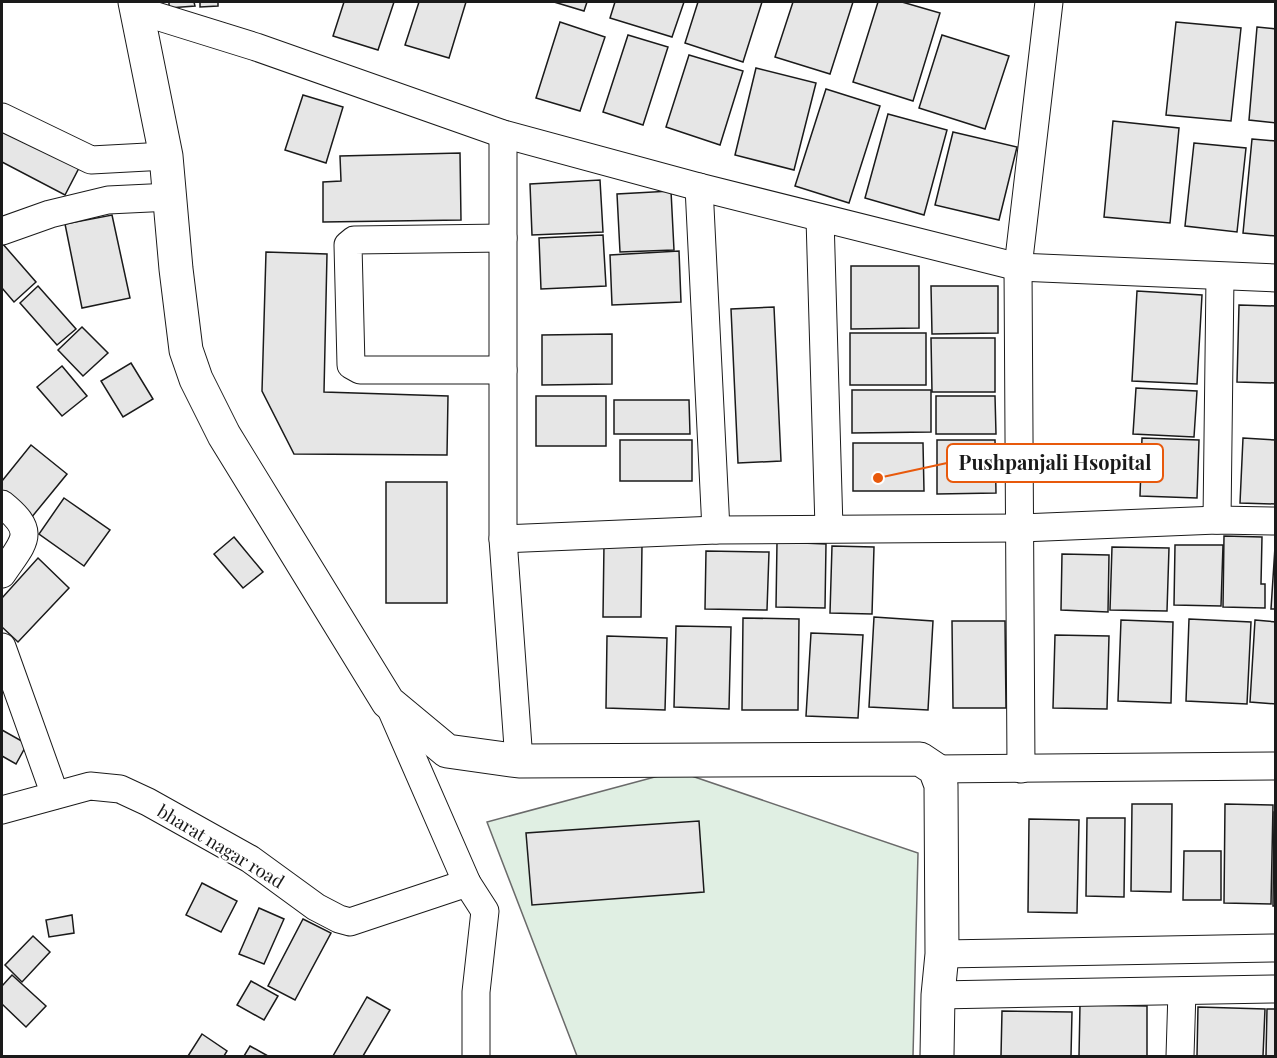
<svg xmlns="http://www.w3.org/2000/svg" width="1277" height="1058" font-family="'Playfair Display',serif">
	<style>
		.green { fill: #e0efe3; stroke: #6a6a6a; stroke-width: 1.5 }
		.building { fill: #e6e6e6; stroke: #1a1a1a; stroke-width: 1.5 }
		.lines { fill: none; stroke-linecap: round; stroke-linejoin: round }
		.minor-casing { stroke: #1a1a1a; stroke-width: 29 }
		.tertiary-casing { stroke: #1a1a1a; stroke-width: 35 }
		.minor { stroke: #fff; stroke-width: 27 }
		.tertiary { stroke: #fff; stroke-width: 33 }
		.labels { text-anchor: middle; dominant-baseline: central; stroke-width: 4.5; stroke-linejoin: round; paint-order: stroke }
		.street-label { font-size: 18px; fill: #1a1a1a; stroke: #fff }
		.leader { fill: none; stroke: #e8590c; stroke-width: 2 }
		.callout-dot { fill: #e8590c; stroke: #fff; stroke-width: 2 }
		.callout { fill: #fff; stroke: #e8590c; stroke-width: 2 }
		.callout-label { font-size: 20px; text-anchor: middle; font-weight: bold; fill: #1a1a1a }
	</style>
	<rect width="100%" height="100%" fill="#fff"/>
	<polygon class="green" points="677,771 918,853 913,1056 577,1056 487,822"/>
	<g class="building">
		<polygon points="169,2 194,2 195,6 169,8"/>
		<polygon points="200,2 218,2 218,6 200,7"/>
		<polygon points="344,2 394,2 378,50 333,36"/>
		<polygon points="419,2 466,2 449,58 405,45"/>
		<polygon points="554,2 587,2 584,11"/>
		<polygon points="615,2 684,2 672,37 610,18"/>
		<polygon points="698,2 762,2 743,62 685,43"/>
		<polygon points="793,2 853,2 830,74 775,57"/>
		<polygon points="878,2 902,2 940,13 913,101 853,82"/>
		<polygon points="560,22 605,37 580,111 536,98"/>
		<polygon points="1176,22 1241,28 1231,121 1166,115"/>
		<polygon points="1257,27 1276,29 1276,123 1249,120"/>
		<polygon points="628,35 668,47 643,125 603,112"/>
		<polygon points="942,35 1009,56 985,129 919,108"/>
		<polygon points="689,55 743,71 720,145 666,127"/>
		<polygon points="756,68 816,83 794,170 735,155"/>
		<polygon points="826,89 880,106 849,203 795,186"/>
		<polygon points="303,95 343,107 326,163 285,150"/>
		<polygon points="888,114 947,130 924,215 865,198"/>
		<polygon points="1113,121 1179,128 1170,223 1104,217"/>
		<polygon points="2,126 80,166 65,195 2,162"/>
		<polygon points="953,132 1017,147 999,220 935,205"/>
		<polygon points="1252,139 1276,141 1276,236 1243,233"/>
		<polygon points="1194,143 1246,148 1237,232 1185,226"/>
		<polygon points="460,153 461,220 323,222 323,182 341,181 340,156"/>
		<polygon points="600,180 603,232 532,235 530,184"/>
		<polygon points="671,191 674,250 620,252 617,194"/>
		<polygon points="112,215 130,298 82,308 65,224"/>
		<polygon points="603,235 606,286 541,289 539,238"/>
		<polygon points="2,243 36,282 14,302 2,288"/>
		<polygon points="679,251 681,302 612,305 610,255"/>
		<polygon points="266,252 327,254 324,392 448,396 447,455 294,454 262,391"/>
		<polygon points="851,266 919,266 919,328 851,329"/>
		<polygon points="38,286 76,329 57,345 20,303"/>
		<polygon points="931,286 998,286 998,333 932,334"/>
		<polygon points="1137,291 1202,295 1197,384 1132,381"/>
		<polygon points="1239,305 1276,306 1276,383 1237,382"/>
		<polygon points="774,307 781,461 738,463 731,309"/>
		<polygon points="82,327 108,353 83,376 58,350"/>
		<rect x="850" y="333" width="76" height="52"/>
		<polygon points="612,334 612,384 542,385 542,335"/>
		<polygon points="931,338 995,338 995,392 932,392"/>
		<polygon points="131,363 153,399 123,417 101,381"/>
		<polygon points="62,366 87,396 62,416 37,387"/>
		<polygon points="1136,388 1197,391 1194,437 1133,434"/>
		<polygon points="852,390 931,390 931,432 852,433"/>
		<rect x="536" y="396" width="70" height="50"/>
		<polygon points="936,396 995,396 996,434 936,434"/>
		<polygon points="614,400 689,400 690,434 614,434"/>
		<polygon points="1142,438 1199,440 1197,498 1140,496"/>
		<polygon points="1243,438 1276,440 1276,504 1240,503"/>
		<rect x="620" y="440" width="72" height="41"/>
		<polygon points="937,440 995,440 996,493 937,494"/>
		<polygon points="853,443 923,443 924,491 853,491"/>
		<polygon points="31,445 67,474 31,518 2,495 2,481"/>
		<rect x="386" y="482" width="61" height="121"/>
		<polygon points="64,498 110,530 84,566 39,534"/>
		<polygon points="1224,536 1262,537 1261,584 1265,584 1265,608 1223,607"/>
		<polygon points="234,537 263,572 243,588 214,554"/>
		<polygon points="777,542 826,544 825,608 776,607"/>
		<polygon points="604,544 642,545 641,617 603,617"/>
		<polygon points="1175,545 1223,545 1221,606 1174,605"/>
		<polygon points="832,546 874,547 872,614 830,613"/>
		<polygon points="1112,547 1169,548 1167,611 1110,610"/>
		<polygon points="1275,547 1276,548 1276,609 1271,609"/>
		<polygon points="706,551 769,552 767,610 705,609"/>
		<polygon points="1062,554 1109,555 1108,612 1061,610"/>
		<polygon points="38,558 69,588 18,642 2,627 2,598"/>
		<polygon points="874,617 933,621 928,710 869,707"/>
		<polygon points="743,618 799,619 798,710 742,710"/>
		<polygon points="1189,619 1251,622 1247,704 1186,701"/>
		<polygon points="1121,620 1173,622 1171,703 1118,701"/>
		<polygon points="1255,620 1276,622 1276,704 1250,702"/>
		<polygon points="952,621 1005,621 1006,708 953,708"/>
		<polygon points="676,626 731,627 729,709 674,707"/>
		<polygon points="811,633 863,635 858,718 806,716"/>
		<polygon points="1055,635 1109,636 1107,709 1053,708"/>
		<polygon points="607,636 667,638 665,710 606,708"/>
		<polygon points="2,730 27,744 16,764 2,756"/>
		<polygon points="1132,804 1172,804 1171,892 1131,891"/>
		<polygon points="1225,804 1273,805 1271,904 1224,903"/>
		<polygon points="1274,812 1276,812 1276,906 1273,906"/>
		<polygon points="1087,818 1125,818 1124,897 1086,896"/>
		<polygon points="1029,819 1079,820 1077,913 1028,912"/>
		<polygon points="699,821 704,892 532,905 526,833"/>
		<polygon points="1184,851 1221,851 1221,900 1183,900"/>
		<polygon points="202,883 237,901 221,932 186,915"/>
		<polygon points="259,908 284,919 264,964 239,954"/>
		<polygon points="72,915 74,933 49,937 46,920"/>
		<polygon points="303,919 331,933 295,1000 268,986"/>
		<polygon points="33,936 50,952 22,982 5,965"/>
		<polygon points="12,975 46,1006 26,1027 2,1004 2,986"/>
		<polygon points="251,981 278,996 264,1020 237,1005"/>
		<polygon points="367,997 390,1010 363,1056 333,1056"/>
		<polygon points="1080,1005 1147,1006 1147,1056 1079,1056"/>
		<polygon points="1198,1007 1265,1009 1263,1056 1197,1056"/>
		<polygon points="1267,1009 1276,1009 1276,1056 1266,1056"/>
		<polygon points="1002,1011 1072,1012 1071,1056 1001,1056"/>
		<polygon points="202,1034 227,1051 224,1056 188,1056"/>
		<polygon points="250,1046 268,1056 244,1056"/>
	</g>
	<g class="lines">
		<g class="minor-casing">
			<g id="minor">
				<polyline points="137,10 256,47 503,134 699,187 1018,267 1276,278"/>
				<polyline points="2,117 91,160 166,156"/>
				<polyline points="503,134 503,539 519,761"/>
				<polyline points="699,187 716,530"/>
				<polyline points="820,218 829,528"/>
				<polyline points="2,231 50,214 108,200 171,197"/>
				<polyline points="503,238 354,240 348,245 351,365 360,370 503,370"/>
				<path d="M 2,504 C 38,533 24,541 2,574"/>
				<polyline points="1217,520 1220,277"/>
				<polyline points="503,539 716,530 1021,528 1217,520 1276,521"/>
				<polyline points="2,647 55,795"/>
				<polyline points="388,702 467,883 485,911 476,992 476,1056"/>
				<polyline points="935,769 1276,766"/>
				<polyline points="1021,769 1018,267 1049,2"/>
				<polyline points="2,810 90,786 120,789 148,802 250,859 316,907 339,919 350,922 467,883"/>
				<polyline points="942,954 1276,948"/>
				<polyline points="938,995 1276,989"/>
				<polyline points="1180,1056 1182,991"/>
			</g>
		</g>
		<g class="tertiary-casing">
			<polyline id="tertiary" points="135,2 166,156 176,269 186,350 196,379 224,435 388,702 447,751 519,761 920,759 935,769 941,785 942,954 938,995 937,1056"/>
		</g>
		<use href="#minor" class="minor"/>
		<use href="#tertiary" class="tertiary"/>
	</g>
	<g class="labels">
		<g class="street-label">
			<text transform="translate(221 846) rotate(31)">bharat nagar road</text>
		</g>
	</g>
	<path class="leader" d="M878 478L947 463"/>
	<circle class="callout-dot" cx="878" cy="478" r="6"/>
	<rect class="callout" x="947" y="444" width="216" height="38" rx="6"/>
	<g class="callout-label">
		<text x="1055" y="470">Pushpanjali Hsopital</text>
	</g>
	<rect width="1277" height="1058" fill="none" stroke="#1a1a1a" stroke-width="6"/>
</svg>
